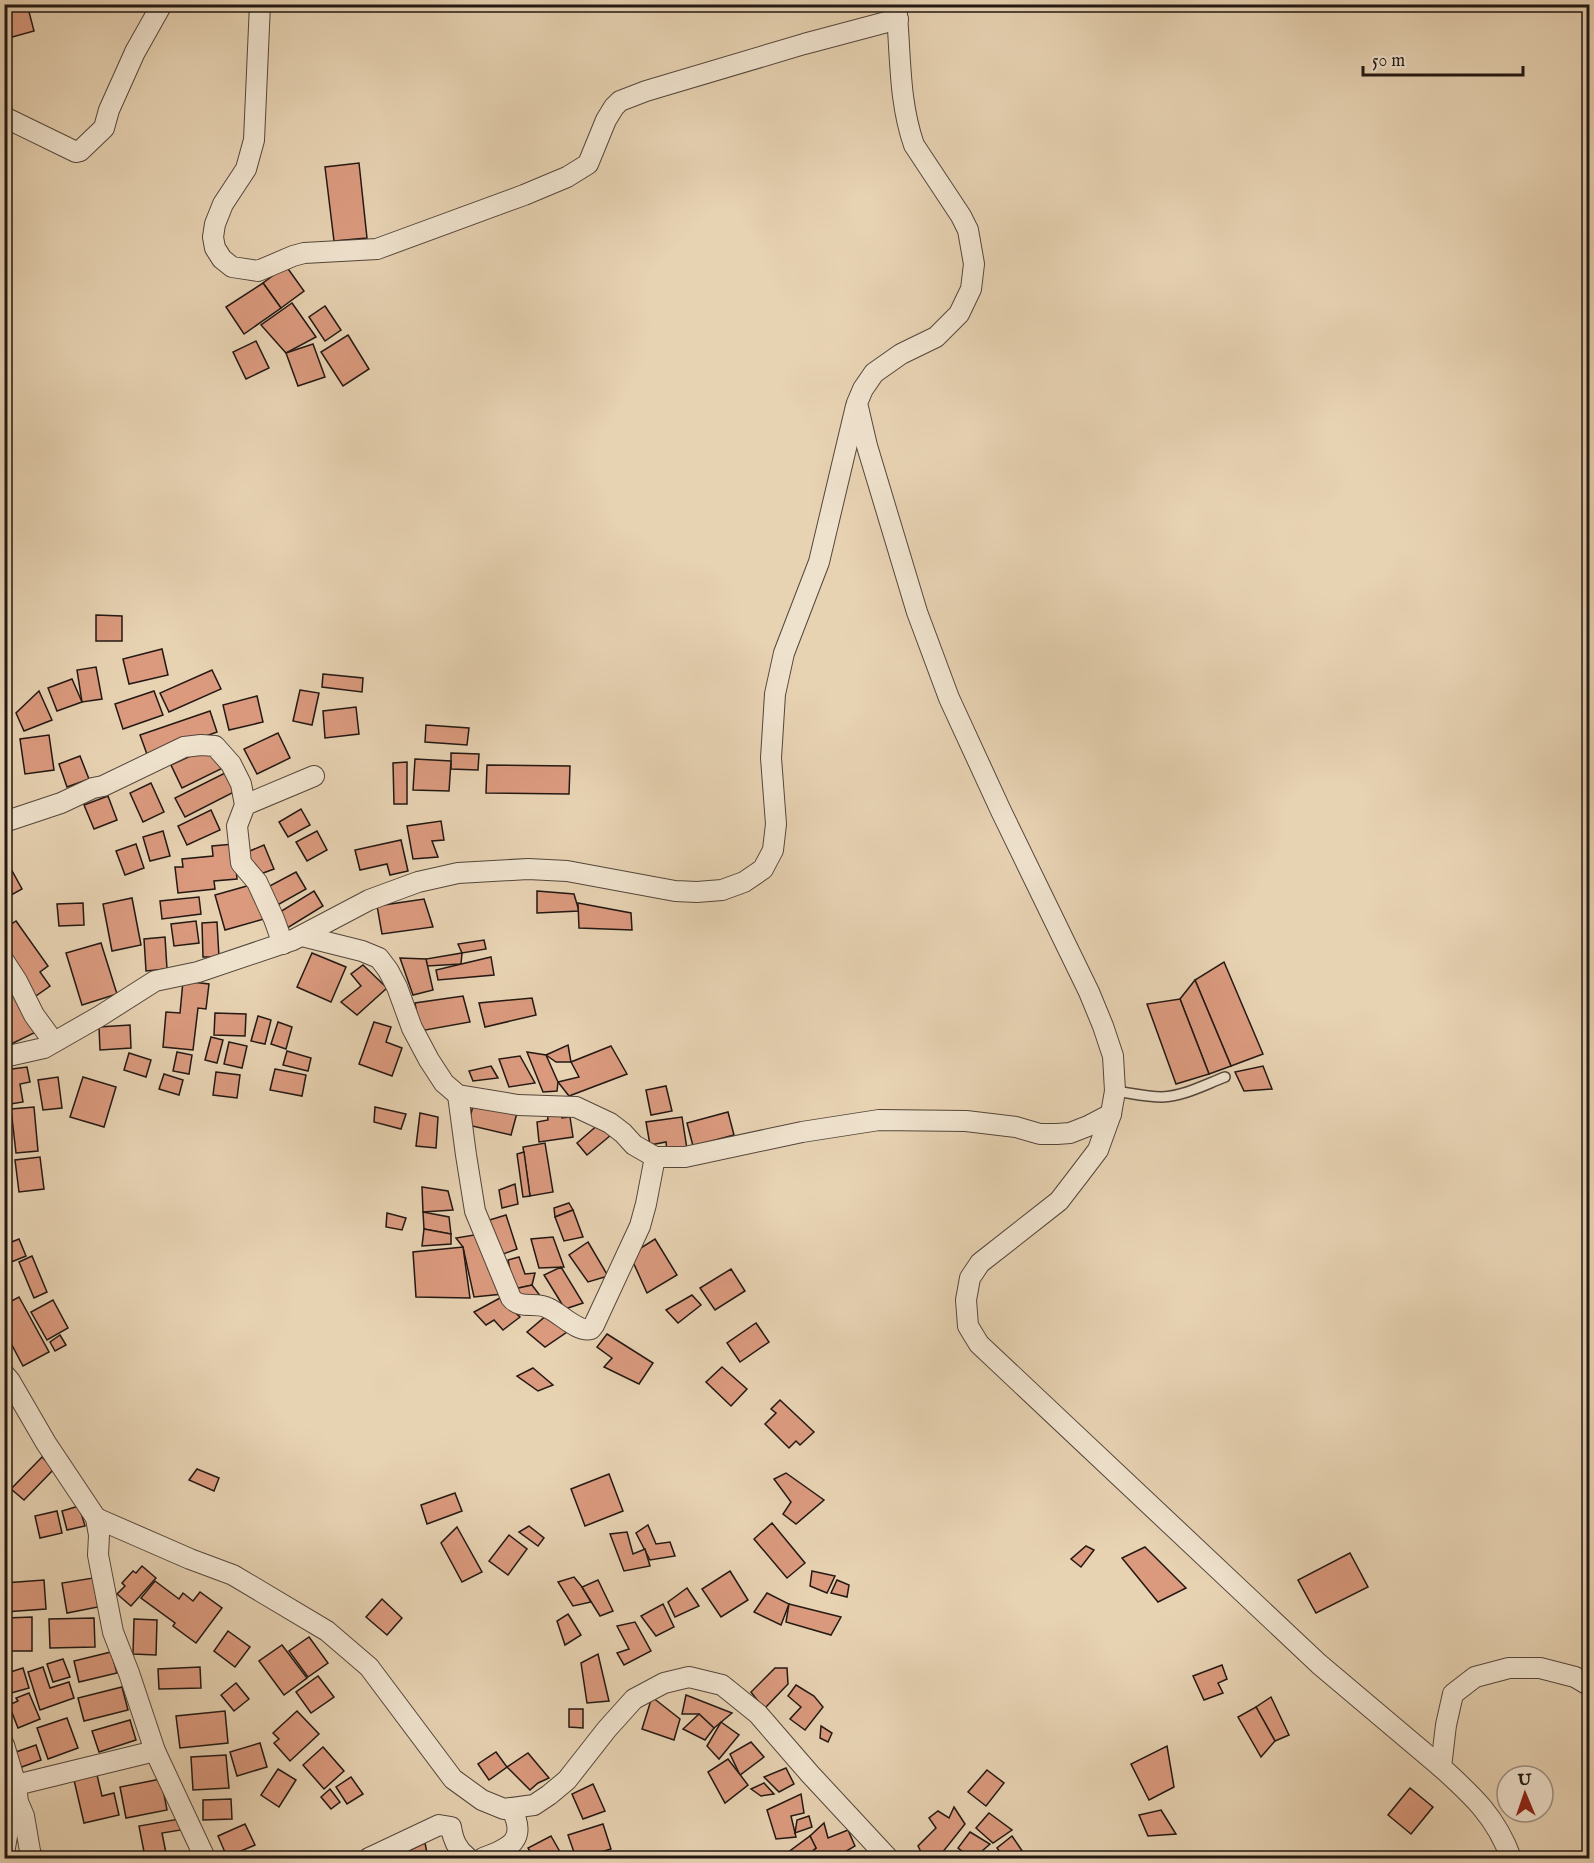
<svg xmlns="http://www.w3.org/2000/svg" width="1594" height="1863" font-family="'IM FELL English',serif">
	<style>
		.building { fill: #db9a7e; stroke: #231813; stroke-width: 1.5 }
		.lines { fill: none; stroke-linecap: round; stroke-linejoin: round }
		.service-casing { stroke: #54463b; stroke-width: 12 }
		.minor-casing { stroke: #54463b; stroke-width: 22 }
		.service { stroke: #efe2cd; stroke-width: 9 }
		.minor { stroke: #efe2cd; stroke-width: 20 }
	</style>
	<rect width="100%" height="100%" fill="#e7d2b2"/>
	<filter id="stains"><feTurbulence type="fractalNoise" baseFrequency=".00333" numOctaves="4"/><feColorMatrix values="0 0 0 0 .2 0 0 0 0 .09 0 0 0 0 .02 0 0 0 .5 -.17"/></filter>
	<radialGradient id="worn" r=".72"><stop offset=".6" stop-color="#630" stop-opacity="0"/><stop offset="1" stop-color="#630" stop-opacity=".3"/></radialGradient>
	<g class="building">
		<polygon points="4,4 27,4 34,31 5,39"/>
		<polygon points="359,163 367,238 334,241 325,167"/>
		<polygon points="286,266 304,291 281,308 263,283"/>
		<polygon points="263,283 281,308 244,334 226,307"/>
		<polygon points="292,303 316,337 286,353 261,325"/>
		<polygon points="325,306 341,330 325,341 309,317"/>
		<polygon points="348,335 369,369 343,386 321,352"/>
		<polygon points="256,341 269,368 246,379 233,352"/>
		<polygon points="313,344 325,377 298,386 286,353"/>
		<polygon points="96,615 122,616 122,641 96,641"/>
		<polygon points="162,649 168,675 129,684 123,659"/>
		<polygon points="96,667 102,699 82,702 77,670"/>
		<polygon points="212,670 221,689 169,712 160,693"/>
		<polygon points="323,674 363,678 362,692 322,687"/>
		<polygon points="72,679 82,702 57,711 48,688"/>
		<polygon points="300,690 319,693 312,725 293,721"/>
		<polygon points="39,691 52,720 24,731 16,713"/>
		<polygon points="154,691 163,715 123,729 115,704"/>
		<polygon points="257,696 263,722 229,730 223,705"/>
		<polygon points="356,707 359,734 325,738 323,711"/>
		<polygon points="210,711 217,732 148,757 140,735"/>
		<polygon points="426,725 469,728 467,745 425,742"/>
		<polygon points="278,733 290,758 257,774 244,749"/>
		<polygon points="49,735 54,770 25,774 20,739"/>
		<polygon points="221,742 231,764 182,788 171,765"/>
		<polygon points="451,753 479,754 478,770 451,769"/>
		<polygon points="80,756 89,779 67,787 59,764"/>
		<polygon points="415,759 451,761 449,791 413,790"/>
		<polygon points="407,762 407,804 394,804 393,763"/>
		<polygon points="487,765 570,766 569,794 486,793"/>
		<polygon points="225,773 234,792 185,817 175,798"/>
		<polygon points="151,783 164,812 143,822 130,793"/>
		<polygon points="108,796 117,820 94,829 84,805"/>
		<polygon points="301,809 310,825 288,837 279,822"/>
		<polygon points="211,810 220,830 187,845 178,826"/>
		<polygon points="441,821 444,840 432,841 438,857 413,859 407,826"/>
		<polygon points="163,831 170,856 150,861 143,837"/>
		<polygon points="317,831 327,850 307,861 296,842"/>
		<polygon points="401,840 408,871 390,875 387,864 360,870 355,850"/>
		<polygon points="136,844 144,868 125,875 116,851"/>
		<polygon points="234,844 237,879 214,881 215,889 178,893 175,867 183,867 182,859 213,856 212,846"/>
		<polygon points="264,845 274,869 255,876 245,853"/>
		<polygon points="10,867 22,889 4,899 4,870"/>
		<polygon points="296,872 306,889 274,907 264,889"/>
		<polygon points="254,884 264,919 225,930 215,895"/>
		<polygon points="314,891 323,906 284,930 275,915"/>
		<polygon points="537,891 574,894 579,911 537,913"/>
		<polygon points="199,897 201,914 162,919 160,901"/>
		<polygon points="132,898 141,945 112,951 103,904"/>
		<polygon points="424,899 433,927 382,934 377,906"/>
		<polygon points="83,903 84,925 59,926 57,904"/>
		<polygon points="578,903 631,913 632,930 579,928"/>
		<polygon points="16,921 48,966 40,972 50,986 33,998 4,958 4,929"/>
		<polygon points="196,921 199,943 174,946 171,924"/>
		<polygon points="217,922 219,957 203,957 202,923"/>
		<polygon points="165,937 167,969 146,971 144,939"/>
		<polygon points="484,940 486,949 462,953 458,944"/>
		<polygon points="101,943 117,994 82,1005 66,953"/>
		<polygon points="312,953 346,967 331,1002 297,987"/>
		<polygon points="462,953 461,964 427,966 426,959"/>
		<polygon points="491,957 494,975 438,980 436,970"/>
		<polygon points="400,958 426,959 433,990 413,995"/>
		<polygon points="1224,962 1263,1054 1231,1066 1195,980"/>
		<polygon points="363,965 387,988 357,1015 341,1002 361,986 351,974"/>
		<polygon points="4,967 36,1032 5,1047 4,1046"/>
		<polygon points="1195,980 1231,1066 1209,1074 1180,999"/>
		<polygon points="183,981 209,984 206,1009 198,1008 193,1050 163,1047 166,1012 180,1013"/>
		<polygon points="463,996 470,1022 420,1031 415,1003"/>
		<polygon points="532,998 536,1015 485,1027 479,1003"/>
		<polygon points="1180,999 1209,1074 1176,1084 1147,1004"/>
		<polygon points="215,1013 246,1014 245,1036 214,1035"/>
		<polygon points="258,1016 271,1020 265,1044 251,1041"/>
		<polygon points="278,1022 292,1027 286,1049 271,1044"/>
		<polygon points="374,1022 391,1027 386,1042 402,1048 392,1076 359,1064"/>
		<polygon points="130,1025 131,1048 100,1050 99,1027"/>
		<polygon points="211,1037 223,1040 217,1063 205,1060"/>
		<polygon points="229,1042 247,1046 242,1068 224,1064"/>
		<polygon points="568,1045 571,1062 556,1062 546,1055"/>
		<polygon points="611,1046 627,1074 569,1096 558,1082 579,1077 571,1062"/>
		<polygon points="287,1051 311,1058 308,1071 283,1065"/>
		<polygon points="177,1052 192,1055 189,1074 173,1071"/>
		<polygon points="527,1052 546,1055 558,1082 557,1091 543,1092"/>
		<polygon points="129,1053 151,1060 146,1077 124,1070"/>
		<polygon points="520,1056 535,1083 509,1087 499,1059"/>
		<polygon points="491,1066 498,1078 473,1081 469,1071"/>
		<polygon points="1263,1066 1272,1089 1244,1091 1235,1072"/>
		<polygon points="27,1067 30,1082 20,1084 23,1102 4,1105 4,1070"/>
		<polygon points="275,1069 306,1075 302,1096 270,1090"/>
		<polygon points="216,1072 240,1075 237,1098 213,1095"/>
		<polygon points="164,1074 183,1080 179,1095 159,1089"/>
		<polygon points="58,1077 62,1108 43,1110 38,1080"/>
		<polygon points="83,1077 116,1087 104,1127 70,1117"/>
		<polygon points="666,1086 672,1111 651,1115 646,1090"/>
		<polygon points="474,1102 517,1113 511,1135 468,1125"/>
		<polygon points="34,1107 38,1151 16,1153 11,1109"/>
		<polygon points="375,1107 406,1114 401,1129 374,1122"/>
		<polygon points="561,1108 562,1118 570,1117 573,1137 539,1142 537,1122 548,1120 547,1110"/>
		<polygon points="728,1112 734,1135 693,1146 687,1123"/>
		<polygon points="420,1113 438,1117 436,1148 416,1146"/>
		<polygon points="682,1117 687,1149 667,1152 666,1142 650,1145 646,1122"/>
		<polygon points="600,1123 611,1135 587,1155 577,1143"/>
		<polygon points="545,1143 553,1192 530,1196 523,1147"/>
		<polygon points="524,1152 530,1196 523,1197 517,1154"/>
		<polygon points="40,1157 44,1189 19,1192 15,1160"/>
		<polygon points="515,1184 518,1204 502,1208 499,1190"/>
		<polygon points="422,1187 448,1191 453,1210 423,1212"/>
		<polygon points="569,1203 573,1210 555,1217 554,1208"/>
		<polygon points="573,1210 583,1237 564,1241 555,1217"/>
		<polygon points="423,1212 449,1217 451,1234 424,1229"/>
		<polygon points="387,1213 406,1218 402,1230 386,1227"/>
		<polygon points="506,1215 517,1249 495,1257 483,1222"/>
		<polygon points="424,1229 451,1234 451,1244 422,1246"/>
		<polygon points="480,1234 488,1269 498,1270 503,1294 474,1297 463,1247 456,1238"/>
		<polygon points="553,1237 564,1267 539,1268 531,1239"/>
		<polygon points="19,1239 26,1256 4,1265 4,1245"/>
		<polygon points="655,1239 677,1275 647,1293 633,1262 636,1251"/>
		<polygon points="588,1242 608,1276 588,1282 569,1255"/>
		<polygon points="463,1247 470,1298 416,1297 413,1252"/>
		<polygon points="32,1256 47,1292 34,1298 19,1262"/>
		<polygon points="519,1257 525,1274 535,1273 532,1285 514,1289 508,1260"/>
		<polygon points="561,1267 583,1303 565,1309 544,1275"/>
		<polygon points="731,1269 745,1291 715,1310 700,1288"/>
		<polygon points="532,1285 541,1297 518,1300 514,1289"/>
		<polygon points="692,1295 701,1305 678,1323 666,1310"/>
		<polygon points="19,1297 49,1352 23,1366 4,1330 4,1305"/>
		<polygon points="500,1298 520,1317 503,1330 494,1320 486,1325 474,1312"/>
		<polygon points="53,1300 68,1328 47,1340 31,1312"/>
		<polygon points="547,1315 570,1330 545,1347 527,1332"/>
		<polygon points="756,1323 769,1342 740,1362 727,1343"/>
		<polygon points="607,1334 653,1363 639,1384 604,1367 612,1358 597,1347"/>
		<polygon points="60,1335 66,1345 55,1351 50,1342"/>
		<polygon points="722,1367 747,1389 731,1406 706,1382"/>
		<polygon points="533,1368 553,1385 538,1391 517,1376"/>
		<polygon points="780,1400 814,1432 800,1445 796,1441 789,1448 765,1424 776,1413 771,1409"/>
		<polygon points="42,1457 54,1469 24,1500 11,1489"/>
		<polygon points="197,1469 219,1478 214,1491 189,1480"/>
		<polygon points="786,1473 824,1500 796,1524 783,1514 791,1502 774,1479"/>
		<polygon points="609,1474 623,1511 585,1526 571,1489"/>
		<polygon points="455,1493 462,1511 427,1524 421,1505"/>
		<polygon points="79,1506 85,1526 67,1530 62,1511"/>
		<polygon points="57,1511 62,1533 40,1538 35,1516"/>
		<polygon points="772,1523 805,1563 787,1578 754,1539"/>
		<polygon points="648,1525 656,1544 670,1542 675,1556 650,1560 636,1533"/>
		<polygon points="529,1526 544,1538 538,1546 519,1532"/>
		<polygon points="457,1527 482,1572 462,1582 441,1543"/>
		<polygon points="627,1532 633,1554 645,1549 650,1566 624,1571 610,1534"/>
		<polygon points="509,1535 527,1549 508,1575 489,1561"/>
		<polygon points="1086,1546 1094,1550 1081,1567 1071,1559"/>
		<polygon points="1145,1547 1186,1588 1158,1602 1122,1558"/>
		<polygon points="1350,1553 1368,1587 1316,1613 1298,1580"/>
		<polygon points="142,1566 156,1578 131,1606 117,1594 125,1586 122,1583 133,1571 136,1573"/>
		<polygon points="730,1571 748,1600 721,1617 702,1589"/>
		<polygon points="812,1571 835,1576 827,1593 810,1586"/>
		<polygon points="574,1577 582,1587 591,1602 573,1606 558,1582"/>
		<polygon points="93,1578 98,1607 67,1613 62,1583"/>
		<polygon points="44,1580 46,1609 4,1612 4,1583"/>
		<polygon points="598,1580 613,1611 600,1616 582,1587"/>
		<polygon points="837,1580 849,1585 847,1597 831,1593"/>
		<polygon points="155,1581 179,1599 183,1593 193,1601 200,1592 222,1608 196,1643 173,1626 175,1623 141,1598"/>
		<polygon points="687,1588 699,1606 675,1617 668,1602"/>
		<polygon points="767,1593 789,1604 781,1625 754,1612"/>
		<polygon points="382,1599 402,1618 387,1635 366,1617"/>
		<polygon points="663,1604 674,1627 656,1636 641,1616"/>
		<polygon points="789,1604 841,1617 831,1635 786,1622"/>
		<polygon points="568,1614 581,1635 565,1645 557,1621"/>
		<polygon points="32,1617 32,1651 4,1651 6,1618"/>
		<polygon points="94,1618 95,1647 50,1648 49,1619"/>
		<polygon points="134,1619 157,1620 156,1655 133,1654"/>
		<polygon points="635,1622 651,1651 624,1665 617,1653 629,1649 617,1626"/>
		<polygon points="228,1631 250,1647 235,1667 214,1651"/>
		<polygon points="309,1637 328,1663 308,1677 289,1651"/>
		<polygon points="282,1645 307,1678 284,1695 259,1661"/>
		<polygon points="111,1652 117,1673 79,1682 74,1661"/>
		<polygon points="598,1654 609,1701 587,1703 581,1663"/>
		<polygon points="63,1659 70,1677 53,1682 47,1664"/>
		<polygon points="1222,1665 1227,1679 1218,1683 1223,1693 1204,1700 1193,1676"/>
		<polygon points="43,1667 50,1688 69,1682 74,1698 40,1710 28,1672"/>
		<polygon points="200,1667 201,1688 159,1689 158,1669"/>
		<polygon points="23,1668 29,1688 4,1695 4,1674"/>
		<polygon points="775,1668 787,1668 788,1684 764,1709 751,1692"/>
		<polygon points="318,1676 334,1697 311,1713 296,1692"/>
		<polygon points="236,1683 249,1699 234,1711 221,1695"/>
		<polygon points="796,1685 814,1696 823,1707 805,1730 790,1719 801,1707 788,1696"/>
		<polygon points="122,1687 128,1710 84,1721 78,1698"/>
		<polygon points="29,1693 40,1719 18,1728 9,1705 18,1701 16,1698"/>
		<polygon points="686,1695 732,1713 714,1728 699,1714 682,1714"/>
		<polygon points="652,1697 680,1719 674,1740 642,1729"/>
		<polygon points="1271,1697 1289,1735 1275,1741 1256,1707"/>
		<polygon points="1256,1707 1275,1741 1261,1757 1238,1717"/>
		<polygon points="569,1709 583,1709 583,1728 569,1727"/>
		<polygon points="225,1711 228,1743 180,1748 176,1716"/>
		<polygon points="297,1711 319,1734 290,1761 274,1743 279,1739 273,1733"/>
		<polygon points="699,1714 714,1728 705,1740 683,1729"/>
		<polygon points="67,1718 78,1748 48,1759 37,1728"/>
		<polygon points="130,1720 136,1740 99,1752 92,1731"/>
		<polygon points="721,1722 739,1735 719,1759 707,1746"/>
		<polygon points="821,1726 832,1733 828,1742 820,1738"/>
		<polygon points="751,1742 764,1757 740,1775 730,1754"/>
		<polygon points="260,1743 267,1767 237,1776 230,1752"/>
		<polygon points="36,1745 41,1760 19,1768 13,1753"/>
		<polygon points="1167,1746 1174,1787 1149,1800 1131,1764"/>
		<polygon points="323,1747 344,1771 324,1789 303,1765"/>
		<polygon points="496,1752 507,1767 489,1780 478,1764"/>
		<polygon points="528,1753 549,1778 538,1783 530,1790 507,1767"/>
		<polygon points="226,1755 229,1788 193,1790 191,1757"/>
		<polygon points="728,1759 748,1785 725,1803 708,1772"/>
		<polygon points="786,1768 794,1784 779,1792 764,1777"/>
		<polygon points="278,1769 296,1780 279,1807 261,1795"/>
		<polygon points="987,1770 1004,1783 986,1806 968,1792"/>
		<polygon points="97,1775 102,1796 114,1793 119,1815 84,1823 74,1780"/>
		<polygon points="351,1777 363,1794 347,1804 336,1787"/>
		<polygon points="161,1779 167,1810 126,1818 120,1787"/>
		<polygon points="764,1783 774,1794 761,1796 751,1789"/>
		<polygon points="593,1784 605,1811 583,1819 572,1794"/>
		<polygon points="1410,1788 1433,1807 1411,1834 1388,1815"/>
		<polygon points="330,1789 340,1802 331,1809 321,1797"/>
		<polygon points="801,1794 804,1813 791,1816 796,1837 776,1839 767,1810"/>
		<polygon points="231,1799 232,1819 203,1820 203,1800"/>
		<polygon points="954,1807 965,1824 938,1858 924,1858 918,1846 936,1828 929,1818 938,1811 949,1818"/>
		<polygon points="1161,1810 1176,1834 1148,1836 1139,1815"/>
		<polygon points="989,1813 1012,1830 993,1843 976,1828"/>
		<polygon points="809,1816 812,1827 795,1833 797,1820"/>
		<polygon points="179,1819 181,1830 162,1833 166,1853 145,1857 139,1826"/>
		<polygon points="824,1823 828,1838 848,1830 855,1846 835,1858 804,1858 816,1848 810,1836"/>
		<polygon points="245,1824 255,1845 227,1857 218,1836"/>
		<polygon points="603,1824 611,1849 581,1858 576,1858 568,1835"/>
		<polygon points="970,1832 990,1844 974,1858 971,1858 958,1848"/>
		<polygon points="551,1836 563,1857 570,1853 573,1858 534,1858 528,1848"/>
		<polygon points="810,1836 816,1848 804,1858 789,1858 787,1853"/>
		<polygon points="1012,1836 1025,1855 1020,1858 1004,1858 997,1848"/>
		<polygon points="425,1843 428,1858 393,1858"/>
	</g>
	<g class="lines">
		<g class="service-casing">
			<path id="service" d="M 1115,1091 C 1130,1093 1146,1097 1162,1097 C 1184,1096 1204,1085 1225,1077"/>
		</g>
		<g class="minor-casing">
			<g id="minor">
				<polyline points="260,4 254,140 246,169 223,204 215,224 213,237 215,248 222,259 232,267 258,271 293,256 304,253 377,249 524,195 567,177 588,164 606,120 614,107 620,101 646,91 804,44 898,19"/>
				<path d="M 896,4 C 901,52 898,99 914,145 L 961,216 L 968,230 L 974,264 L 971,289 L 959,314 L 936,337 L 901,354 L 874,373 L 863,389 L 857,403 L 867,446 L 917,612 L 949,698 L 1001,811 L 1089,992 L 1103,1026 L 1113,1056 L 1115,1091 L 1111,1114 L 1098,1150 L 1079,1175 L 1059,1201 L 980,1263 L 970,1278 L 966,1300 L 968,1326 L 979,1344 L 1319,1664 L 1441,1767"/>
				<polyline points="4,117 76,152 80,151 104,128 109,110 135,52 162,4"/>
				<polyline points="245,805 314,776"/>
				<polyline points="4,822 61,803 93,788 103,786 184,747 201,745 215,746 231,764 241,784 245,805 237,826 241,863 257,882 274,919 283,944"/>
				<polyline points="302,936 362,951 379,958 388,970 397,987 412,1028 429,1060 444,1083 458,1095 518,1105 576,1107 610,1123 623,1133 634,1145 655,1157 685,1157 802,1132 879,1120 966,1121 1016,1127 1040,1134 1057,1134 1070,1133 1088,1126 1111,1114"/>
				<polyline points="4,961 17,981 34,1015 53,1041"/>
				<polyline points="4,1057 44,1048 100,1016 155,981 198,972 293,940 369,900 418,882 458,873 528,869 567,871 675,891 697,892 722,890 744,882 763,869 773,850 776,824 771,758 775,694 784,653 819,562 856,406"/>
				<path d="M 458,1095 L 466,1155 L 475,1211 L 511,1298 C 520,1310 537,1301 548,1308 C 560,1313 578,1333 591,1329 L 594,1325 L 640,1226 L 646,1204 L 655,1157"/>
				<polyline points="4,1374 10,1381 46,1443 96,1518 99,1535 98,1555 113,1632 129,1673 155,1751 205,1858"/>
				<polyline points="96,1518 190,1559 233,1575 327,1631 369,1667 453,1779 482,1800 504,1809 534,1805 549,1795 567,1780 607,1729 634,1699 664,1683 689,1677 722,1685 758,1714 810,1774 888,1858"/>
				<polyline points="4,1745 16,1785 18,1802 24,1816 30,1851 32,1858"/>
				<polyline points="4,1853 16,1785 155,1751"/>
				<path d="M 369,1858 L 439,1825 L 451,1827 C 453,1840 457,1850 468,1858"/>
				<path d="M 483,1858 C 510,1848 528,1840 511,1808"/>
				<path d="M 1511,1858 C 1496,1817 1473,1796 1441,1767 L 1446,1725 L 1453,1694 L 1475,1677 L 1509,1668 L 1540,1668 L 1575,1677 L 1590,1686"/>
			</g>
		</g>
		<use href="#service" class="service"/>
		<use href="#minor" class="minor"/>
	</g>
	<rect width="1594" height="1863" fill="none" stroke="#e7d2b2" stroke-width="24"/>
	<rect x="6" y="6" width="1582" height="1851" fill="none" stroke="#231813" stroke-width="3"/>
	<rect x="12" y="12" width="1570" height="1839" fill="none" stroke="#231813" stroke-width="1.5"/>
	<g transform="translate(1525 1794) rotate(358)"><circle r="28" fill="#efe2cd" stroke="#9d9183" stroke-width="1.5"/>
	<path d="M0-4.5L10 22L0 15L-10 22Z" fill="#8f2418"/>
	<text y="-9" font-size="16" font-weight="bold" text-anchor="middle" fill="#231813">U</text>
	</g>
	<path d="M1363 66v9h160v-9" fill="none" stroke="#231813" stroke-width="3"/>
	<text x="1372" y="66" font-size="18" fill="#231813" stroke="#efe2cd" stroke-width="4.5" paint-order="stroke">50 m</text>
	<rect width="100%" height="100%" filter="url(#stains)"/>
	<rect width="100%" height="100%" fill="url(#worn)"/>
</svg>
